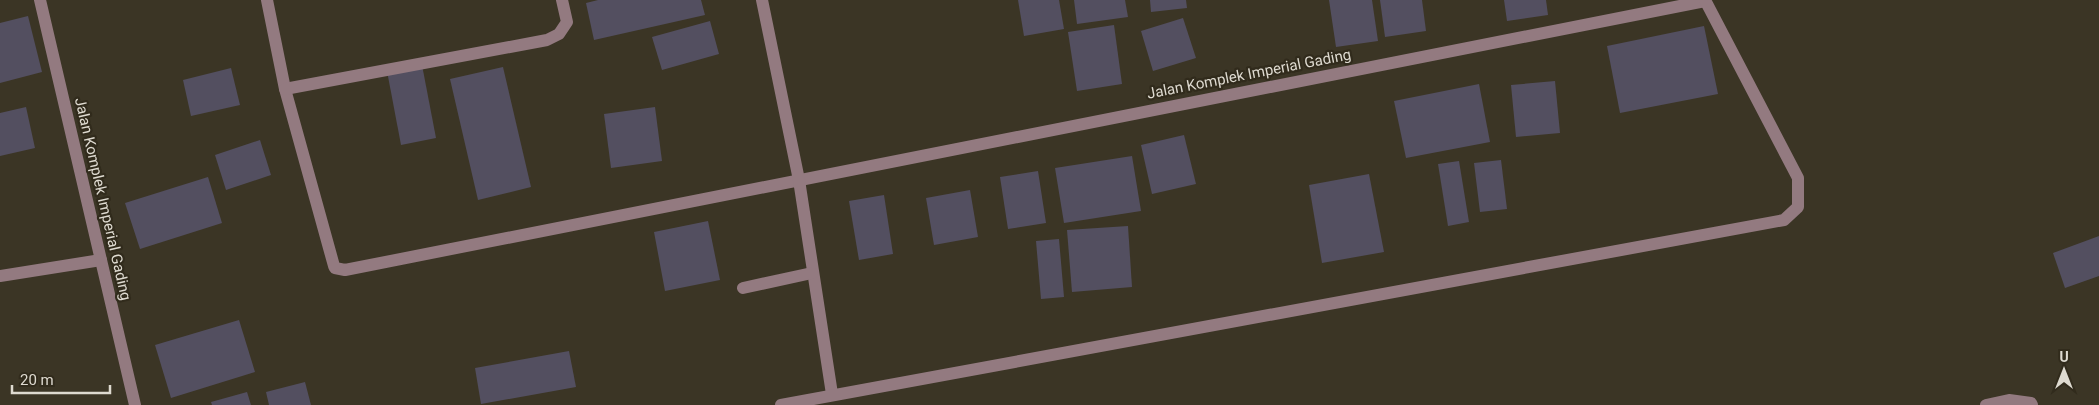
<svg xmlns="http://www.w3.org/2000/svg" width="2099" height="405" font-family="Roboto,sans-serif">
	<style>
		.building { fill: #534f60 }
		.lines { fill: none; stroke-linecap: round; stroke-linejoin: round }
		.minor { stroke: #937a80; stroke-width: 12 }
		.labels { text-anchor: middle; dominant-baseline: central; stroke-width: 4.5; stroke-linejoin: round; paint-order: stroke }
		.street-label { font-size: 15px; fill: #dedad0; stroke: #312b1c }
	</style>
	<rect width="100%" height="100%" fill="#3b3525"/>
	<g class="building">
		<polygon points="598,0 701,0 705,15 594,40 586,3"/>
		<polygon points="1018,0 1059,0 1064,29 1024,36"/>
		<polygon points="1074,0 1125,0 1128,17 1077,24"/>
		<polygon points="1150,0 1186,0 1187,8 1151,12"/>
		<polygon points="1329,0 1372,0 1378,41 1336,47"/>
		<polygon points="1380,0 1422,0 1426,31 1385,37"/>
		<polygon points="1504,0 1546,0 1548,15 1507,21"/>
		<polygon points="28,16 42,72 0,83 0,23"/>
		<polygon points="1183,18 1196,58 1153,71 1141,31"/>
		<polygon points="710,21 719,54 662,70 652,37"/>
		<polygon points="1114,25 1122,84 1077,91 1068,32"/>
		<polygon points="1704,26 1718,94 1620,113 1607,46"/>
		<polygon points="422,65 436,138 401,145 387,71"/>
		<polygon points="503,67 531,187 478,200 450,79"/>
		<polygon points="231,68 240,105 191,116 183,80"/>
		<polygon points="1555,81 1560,133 1516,137 1511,85"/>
		<polygon points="1479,84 1490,142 1406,158 1394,101"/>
		<polygon points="26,107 35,148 0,156 0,113"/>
		<polygon points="655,107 662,161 611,168 604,114"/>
		<polygon points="1184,135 1196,184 1152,194 1141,145"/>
		<polygon points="260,140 271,175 226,190 215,155"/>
		<polygon points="1132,156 1141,211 1064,223 1055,168"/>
		<polygon points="1501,160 1507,209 1480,212 1474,163"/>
		<polygon points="1459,161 1469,222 1448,226 1438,164"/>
		<polygon points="1038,171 1046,223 1008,229 1000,177"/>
		<polygon points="1369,174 1384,252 1322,263 1309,185"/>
		<polygon points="208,177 222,223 140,249 125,203"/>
		<polygon points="970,190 978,237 934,245 926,198"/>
		<polygon points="884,195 893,254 859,260 849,201"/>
		<polygon points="708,221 720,280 665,291 654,232"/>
		<polygon points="1128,226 1132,287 1072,292 1067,230"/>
		<polygon points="2099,236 2099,276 2065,288 2053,253"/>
		<polygon points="1059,239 1064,297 1041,299 1036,241"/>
		<polygon points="239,320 255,372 171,398 155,345"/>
		<polygon points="569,351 576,387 481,404 475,368"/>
		<polygon points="305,382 311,405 269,405 266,392"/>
		<polygon points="247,392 251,405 212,405 211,402"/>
	</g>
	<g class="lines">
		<g class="minor">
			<polyline points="40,0 135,405"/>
			<polyline points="267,0 285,89 334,266 335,268 345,270 1705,1"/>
			<polyline points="762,0 799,180 832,394"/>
			<polyline points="285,89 547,40 559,34 567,22 562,0"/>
			<polyline points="0,276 101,260"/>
			<polyline points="743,288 812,273"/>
			<polyline points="781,405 1784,220 1798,207 1798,178 1705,0"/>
			<polyline points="1986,405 2009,400 2031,403 2032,405"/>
		</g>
	</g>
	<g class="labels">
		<g class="street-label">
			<text transform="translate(1249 74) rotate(-11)">Jalan Komplek Imperial Gading</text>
			<text transform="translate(103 199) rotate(77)">Jalan Komplek Imperial Gading</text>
		</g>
	</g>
	<g transform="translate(2064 370)" stroke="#312b1c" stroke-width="4" paint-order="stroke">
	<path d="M0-4L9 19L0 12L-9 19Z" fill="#dedad0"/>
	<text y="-8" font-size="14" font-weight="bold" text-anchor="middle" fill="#dedad0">U</text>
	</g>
	<path d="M12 385v8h98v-8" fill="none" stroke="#dedad0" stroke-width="2.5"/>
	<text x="20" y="385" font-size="15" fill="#dedad0" stroke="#312b1c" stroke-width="4" paint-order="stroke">20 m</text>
</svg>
